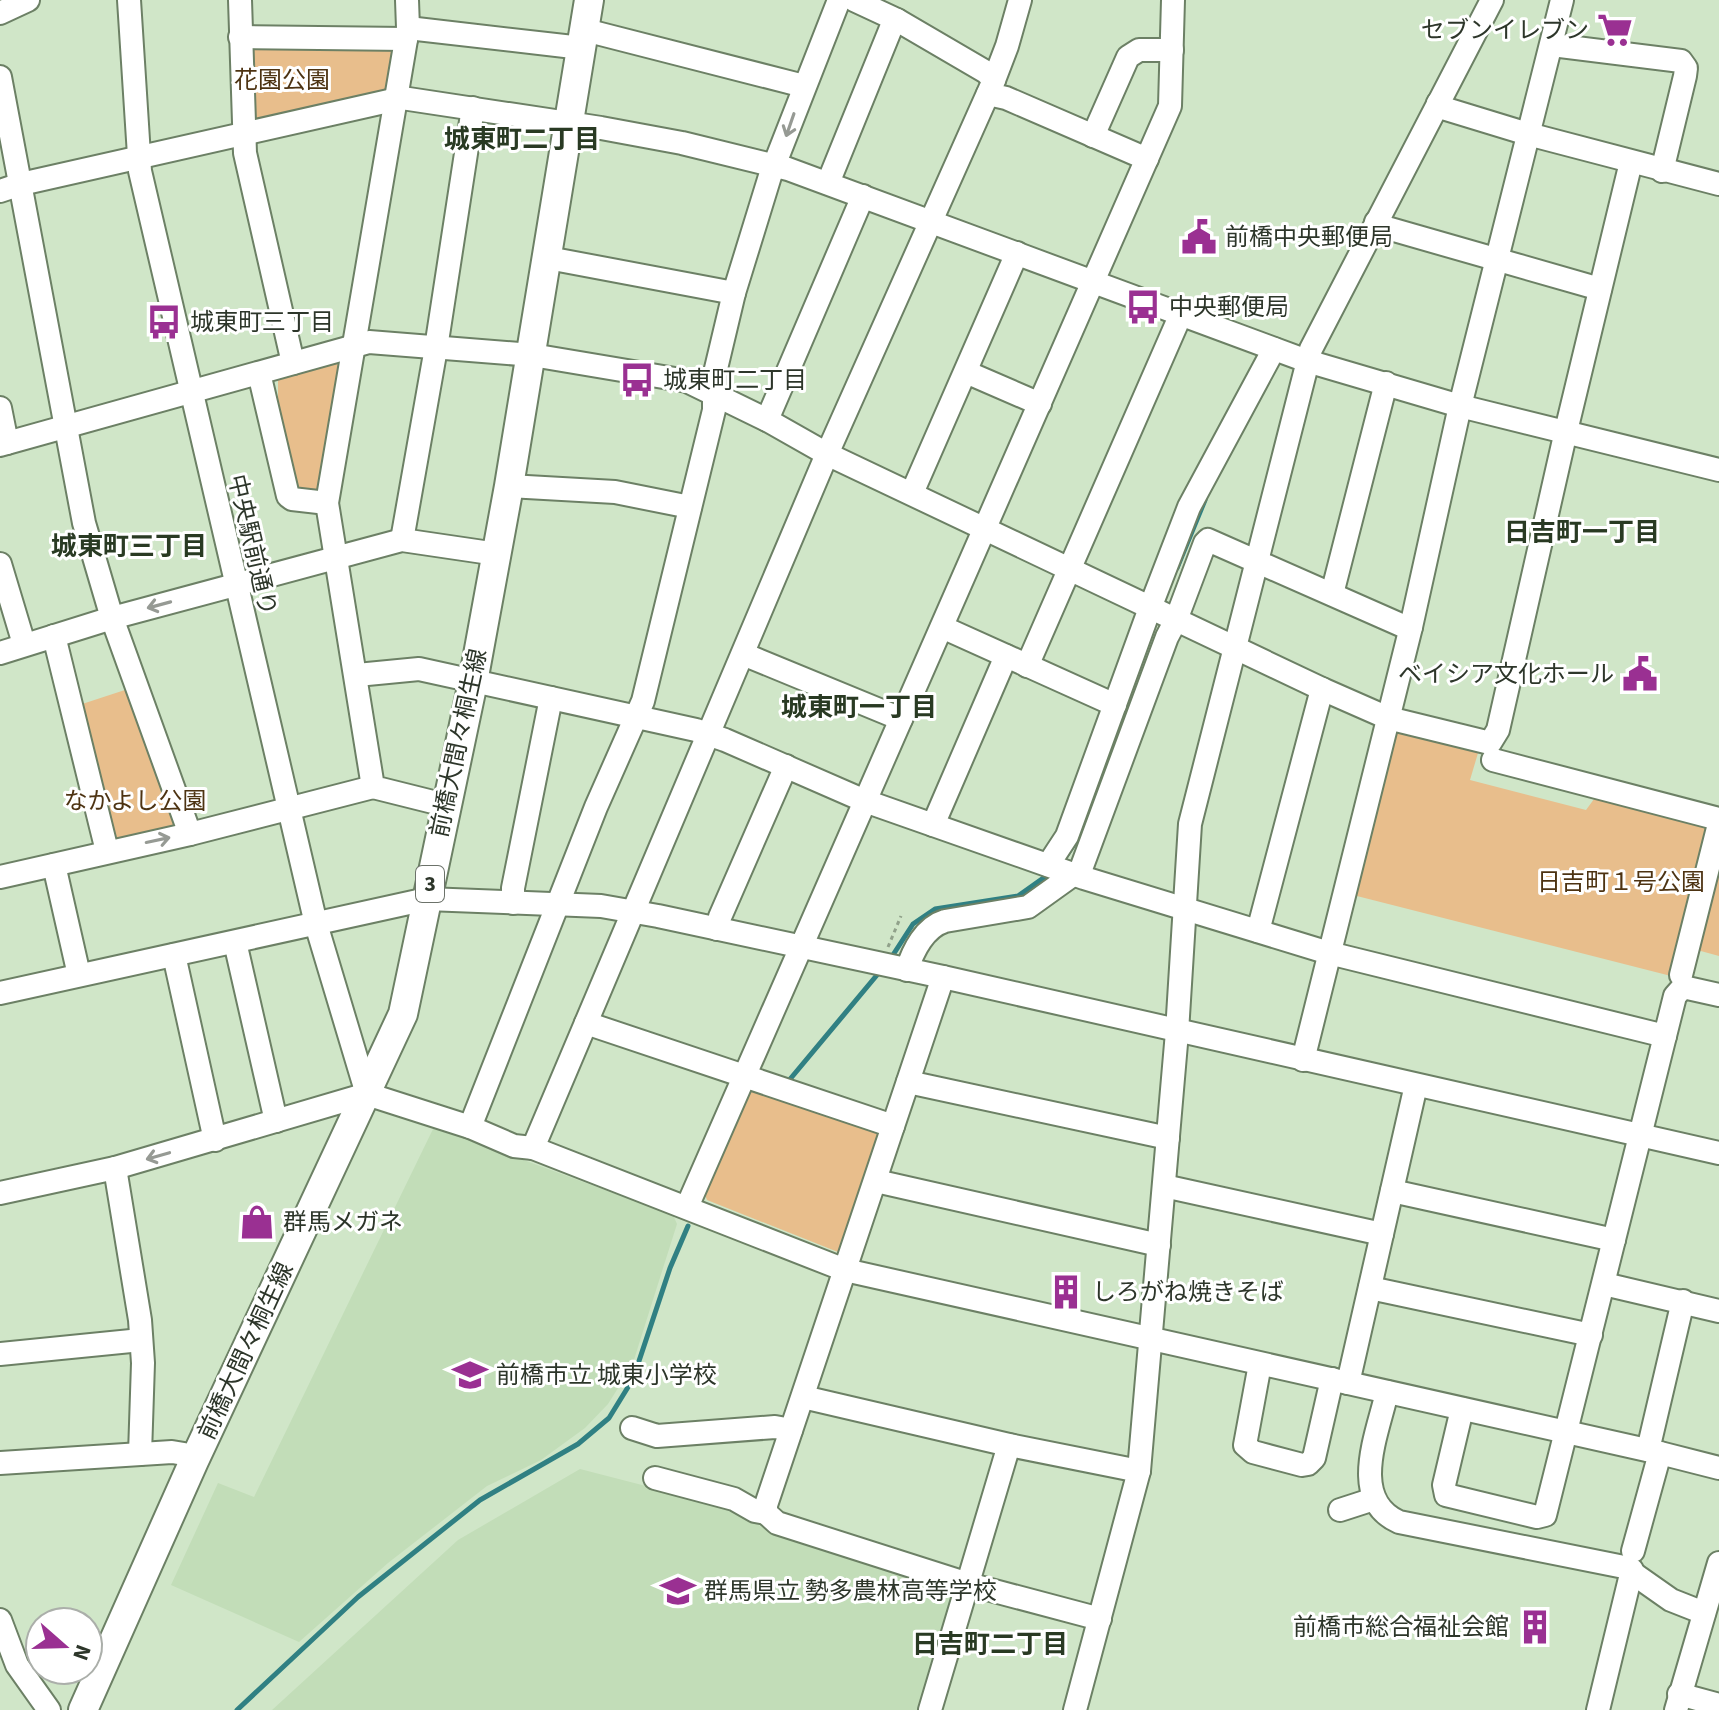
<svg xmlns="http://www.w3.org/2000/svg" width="1719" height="1710" font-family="'Source Sans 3','Noto Sans JP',sans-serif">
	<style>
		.built { fill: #c2ddb8 }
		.green { fill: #e8be8c }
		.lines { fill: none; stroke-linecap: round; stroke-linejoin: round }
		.stream { stroke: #308083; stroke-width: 5 }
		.minor-casing { stroke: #6c8065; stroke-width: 26 }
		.major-casing { stroke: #6c8065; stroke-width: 32 }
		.path { stroke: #90a18a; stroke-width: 3; stroke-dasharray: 4 4; stroke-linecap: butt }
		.minor { stroke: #fff; stroke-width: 22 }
		.major { stroke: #fff; stroke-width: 28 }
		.oneway { stroke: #969a94 }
		.labels { text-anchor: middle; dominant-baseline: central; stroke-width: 6; stroke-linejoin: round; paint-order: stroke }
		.shield { fill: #fff; stroke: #6c726a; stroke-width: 2 }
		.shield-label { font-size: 22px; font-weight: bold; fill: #2d362a }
		.poi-label { font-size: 24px; fill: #2d362a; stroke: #fff; text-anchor: start }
		.park-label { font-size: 24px; fill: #4d3312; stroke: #fff }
		.street-label { font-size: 24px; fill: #2d362a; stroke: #fff }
		.neighbourhood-label { font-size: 26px; font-weight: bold; fill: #293a23; stroke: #fff }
	</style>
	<rect width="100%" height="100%" fill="#d0e6c8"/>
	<g class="built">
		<polygon points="434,1127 673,1215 677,1224 632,1366 608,1404 585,1428 541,1460 487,1486 388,1563 299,1642 171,1585 218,1483 254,1497"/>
		<polygon points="580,1469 731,1508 762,1527 951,1586 955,1595 920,1710 272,1710 458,1540"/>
	</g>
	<g class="green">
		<polygon points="250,43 385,45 392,51 385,90 381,94 254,124"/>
		<polygon points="337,359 343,366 321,495 294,497 271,402 278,400 278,376"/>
		<polygon points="128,689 176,817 174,828 118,840 109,835 76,706"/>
		<polygon points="1389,730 1478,753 1470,780 1586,810 1597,795 1719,827 1719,956 1679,945 1671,976 1349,894"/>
		<polygon points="753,1088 878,1129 883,1137 847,1249 838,1252 707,1200 703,1190 747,1089"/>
	</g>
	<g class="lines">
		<g class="stream">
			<polyline points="1177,568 1205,500"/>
			<polyline points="1062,862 1074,844"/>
			<polyline points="891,958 913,924 935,909 1018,896 1049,874"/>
			<polyline points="786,1084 882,969"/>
			<polyline points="237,1710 358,1597 480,1500 578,1444 609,1418 633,1379 670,1268 688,1226"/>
		</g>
		<g class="minor-casing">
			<g id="minor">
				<polyline points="129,0 140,171 316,924 367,1094"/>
				<polyline points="240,0 245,153 293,363"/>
				<polyline points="407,0 408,28 327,503 373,787 433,802 445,808"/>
				<polyline points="854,0 897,20 986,72 994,80"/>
				<polyline points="1020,0 1007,46 994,80 827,454 533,1148 845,1270 1660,1453 1719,1468"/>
				<polyline points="0,13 28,0"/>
				<polyline points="408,28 582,48"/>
				<polyline points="585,30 804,86"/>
				<polyline points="240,37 406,39"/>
				<polyline points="1552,45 1681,61 1686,68 1685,76 1662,171"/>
				<polyline points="0,77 84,523 112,618 190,834"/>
				<polyline points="988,94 1006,98 1147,159"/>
				<polyline points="1438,103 1446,109 1528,134 1719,184"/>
				<polyline points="1093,136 1128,57 1139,50 1172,50"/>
				<polyline points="828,183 891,28 897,20"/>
				<polyline points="0,191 21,184 402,98 601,128 682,143 788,169 1307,361 1460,406 1719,470"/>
				<path d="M 1376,222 L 1387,228 C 1458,249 1529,268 1600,289"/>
				<polyline points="548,258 734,293"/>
				<polyline points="966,372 1040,404"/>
				<polyline points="259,373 288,496 292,499 327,503"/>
				<polyline points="0,408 7,443"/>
				<polyline points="767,420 863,196"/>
				<polyline points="0,445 369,342 532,355 687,381 767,420 827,454 1322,689 1388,718 1490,743 1498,730 1566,431 1631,162"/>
				<polyline points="509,486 615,492 690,507"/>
				<polyline points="912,493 1017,253"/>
				<polyline points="402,540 436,348 473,108"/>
				<polyline points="0,564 24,644"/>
				<polyline points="1332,594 1386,383"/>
				<polyline points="942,627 1115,705"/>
				<polyline points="54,636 107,851"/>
				<polyline points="0,653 112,618 402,540 497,554"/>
				<polyline points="743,654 901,719"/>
				<polyline points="1027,666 1181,314"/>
				<polyline points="357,675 419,669 696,730 725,740 865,801 1084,878 1329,953 1665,1036"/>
				<polyline points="1493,760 1719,819"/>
				<polyline points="933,825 1006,656"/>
				<polyline points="54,865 79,975"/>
				<polyline points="1048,865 1067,836 1150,608 1189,507 1274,349"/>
				<polyline points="0,877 190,834 373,787"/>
				<polyline points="513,903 513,888 551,698"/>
				<polyline points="717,929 720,917 786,766"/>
				<polyline points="1258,931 1322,689"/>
				<polyline points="235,942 276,1121"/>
				<polyline points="174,955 215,1140"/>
				<path d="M 907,970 C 913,950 925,927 945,921 L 1028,907 L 1081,869 L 1167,637 L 1176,620 L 1205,543 L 1208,540 L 1401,625 L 1411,627"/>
				<polyline points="1681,975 1719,824"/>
				<polyline points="943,977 766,1505 766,1513 777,1523 968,1584 1100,1619"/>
				<polyline points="0,993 427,899 601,906 658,916 943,977 1719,1153"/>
				<polyline points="586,1023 893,1126"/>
				<polyline points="1303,1060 1411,627 1460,406 1562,0"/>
				<polyline points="908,1082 1168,1138"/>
				<polyline points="470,1127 596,807 643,701 714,410 714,377 734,293 770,176 839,0"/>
				<polyline points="115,1168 140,1320 143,1363 140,1454"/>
				<polyline points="876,1181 1159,1245"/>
				<polyline points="1164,1186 1382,1234"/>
				<polyline points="1392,1191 1614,1240"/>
				<polyline points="0,1193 115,1168 367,1094 470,1127 514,1146 533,1148"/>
				<polyline points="687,1207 1170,106 1173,0"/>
				<polyline points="1604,1284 1719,1311"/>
				<polyline points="1370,1288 1591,1335"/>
				<polyline points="0,1354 141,1340"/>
				<polyline points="1260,1364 1245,1445 1253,1452 1302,1465 1308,1464 1314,1458 1332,1379"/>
				<polyline points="1348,1383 1416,1085"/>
				<path d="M 1387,1392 C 1378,1433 1348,1499 1399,1522 L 1624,1567 L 1671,1600 L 1704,1613"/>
				<polyline points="803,1397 1009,1445 1139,1471"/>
				<polyline points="1462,1409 1444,1485 1446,1495 1537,1517 1545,1515 1675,996 1683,987 1719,995"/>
				<polyline points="632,1428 657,1436 775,1427 791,1430"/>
				<polyline points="1648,1450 1683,1301"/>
				<polyline points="0,1463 172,1452 184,1454 194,1461"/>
				<polyline points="655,1478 734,1499 755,1511 766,1513"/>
				<polyline points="1340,1510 1374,1499"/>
				<polyline points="1633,1551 1660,1453"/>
				<polyline points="0,1620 17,1665 49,1710"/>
				<polyline points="1679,1694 1719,1705"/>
				<polyline points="930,1710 1009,1445"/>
				<polyline points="1075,1710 1139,1471 1177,1032 1190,824 1311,349 1492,0"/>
				<polyline points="1598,1710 1632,1570"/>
				<polyline points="1676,1710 1719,1563"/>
			</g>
		</g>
		<g class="major-casing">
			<polyline id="major" points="83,1710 194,1461 403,1014 473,682 509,486 589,0"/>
		</g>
		<polyline class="path" points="888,947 901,916"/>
		<use href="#minor" class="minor"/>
		<use href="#major" class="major"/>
	</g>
	<defs><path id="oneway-shaft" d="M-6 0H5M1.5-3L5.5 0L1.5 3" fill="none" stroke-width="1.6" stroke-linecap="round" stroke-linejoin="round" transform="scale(2)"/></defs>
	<g class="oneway">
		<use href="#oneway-shaft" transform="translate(790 125) rotate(109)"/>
		<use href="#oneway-shaft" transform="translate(159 605) rotate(165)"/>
		<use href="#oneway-shaft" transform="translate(158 840) rotate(-12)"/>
		<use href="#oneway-shaft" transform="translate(158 1156) rotate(164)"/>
	</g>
	<defs>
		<g id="supermarket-bare" transform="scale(2.76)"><path d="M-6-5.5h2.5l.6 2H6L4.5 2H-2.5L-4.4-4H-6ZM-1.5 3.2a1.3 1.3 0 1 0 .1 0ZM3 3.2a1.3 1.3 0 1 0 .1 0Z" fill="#9a3092" stroke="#fff" stroke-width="2.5" paint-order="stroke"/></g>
		<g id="civic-bare" transform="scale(2.76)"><path d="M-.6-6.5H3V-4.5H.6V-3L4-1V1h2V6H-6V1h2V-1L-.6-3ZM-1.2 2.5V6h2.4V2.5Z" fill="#9a3092" stroke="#fff" stroke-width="2.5" paint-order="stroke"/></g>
		<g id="bus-bare" transform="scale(2.76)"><path d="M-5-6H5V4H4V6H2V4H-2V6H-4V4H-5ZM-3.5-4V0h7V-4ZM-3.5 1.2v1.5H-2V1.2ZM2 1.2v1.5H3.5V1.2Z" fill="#9a3092" stroke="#fff" stroke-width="2.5" paint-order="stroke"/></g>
		<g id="shop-bare" transform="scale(2.76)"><path d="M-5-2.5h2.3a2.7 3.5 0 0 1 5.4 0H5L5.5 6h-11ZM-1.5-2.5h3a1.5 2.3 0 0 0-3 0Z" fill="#9a3092" stroke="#fff" stroke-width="2.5" paint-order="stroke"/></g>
		<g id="building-bare" transform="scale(2.76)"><path d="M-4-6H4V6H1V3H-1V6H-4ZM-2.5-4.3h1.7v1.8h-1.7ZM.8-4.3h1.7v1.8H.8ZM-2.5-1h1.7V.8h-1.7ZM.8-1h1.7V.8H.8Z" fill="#9a3092" stroke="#fff" stroke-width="2.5" paint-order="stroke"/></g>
		<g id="school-bare" transform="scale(2.76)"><path d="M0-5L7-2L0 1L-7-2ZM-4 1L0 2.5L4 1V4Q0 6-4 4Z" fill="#9a3092" stroke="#fff" stroke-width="2.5" paint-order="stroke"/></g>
	</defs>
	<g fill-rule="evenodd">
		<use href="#supermarket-bare" x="1615" y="30"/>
		<use href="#civic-bare" x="1199" y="237"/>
		<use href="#bus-bare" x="1143" y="307"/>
		<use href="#bus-bare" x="164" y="322"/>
		<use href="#bus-bare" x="637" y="380"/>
		<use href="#civic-bare" x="1640" y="674"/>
		<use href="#shop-bare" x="257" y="1222"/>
		<use href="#building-bare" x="1066" y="1292"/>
		<use href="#school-bare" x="470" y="1375"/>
		<use href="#school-bare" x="678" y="1591"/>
		<use href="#building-bare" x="1535" y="1627"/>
	</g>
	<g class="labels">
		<rect class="shield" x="416" y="866" width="28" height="36" rx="6"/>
		<g class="shield-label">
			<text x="430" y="884">3</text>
		</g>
		<g class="poi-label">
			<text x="1589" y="30" text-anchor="end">セブンイレブン</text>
			<text x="1225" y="237">前橋中央郵便局</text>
			<text x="1169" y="307">中央郵便局</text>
			<text x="190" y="322">城東町三丁目</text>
			<text x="663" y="380">城東町二丁目</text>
			<text x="1614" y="674" text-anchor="end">ベイシア文化ホール</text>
			<text x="283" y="1222">群馬メガネ</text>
			<text x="1092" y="1292">しろがね焼きそば</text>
			<text x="496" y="1375">前橋市立 城東小学校</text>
			<text x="704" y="1591">群馬県立 勢多農林高等学校</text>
			<text x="1509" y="1627" text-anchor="end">前橋市総合福祉会館</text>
		</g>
		<g class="park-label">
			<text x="282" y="80">花園公園</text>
			<text x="135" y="801">なかよし公園</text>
			<text x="1621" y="882">日吉町１号公園</text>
		</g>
		<g class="street-label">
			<text transform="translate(252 545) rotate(77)">中央駅前通り</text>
			<text transform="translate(459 743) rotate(-78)">前橋大間々桐生線</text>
			<text transform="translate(246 1351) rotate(-65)">前橋大間々桐生線</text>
		</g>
		<g class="neighbourhood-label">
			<text x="522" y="139">城東町二丁目</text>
			<text x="1582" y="532">日吉町一丁目</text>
			<text x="129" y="546">城東町三丁目</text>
			<text x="859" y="707">城東町一丁目</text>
			<text x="990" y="1644">日吉町二丁目</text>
		</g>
	</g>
	<g transform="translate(64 1646) rotate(110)"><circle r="38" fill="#ffffff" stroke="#abafaa" stroke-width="2"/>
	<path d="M0-6L14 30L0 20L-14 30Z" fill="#9a3092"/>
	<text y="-12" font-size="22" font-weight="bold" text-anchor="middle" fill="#2d362a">N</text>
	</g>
</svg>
